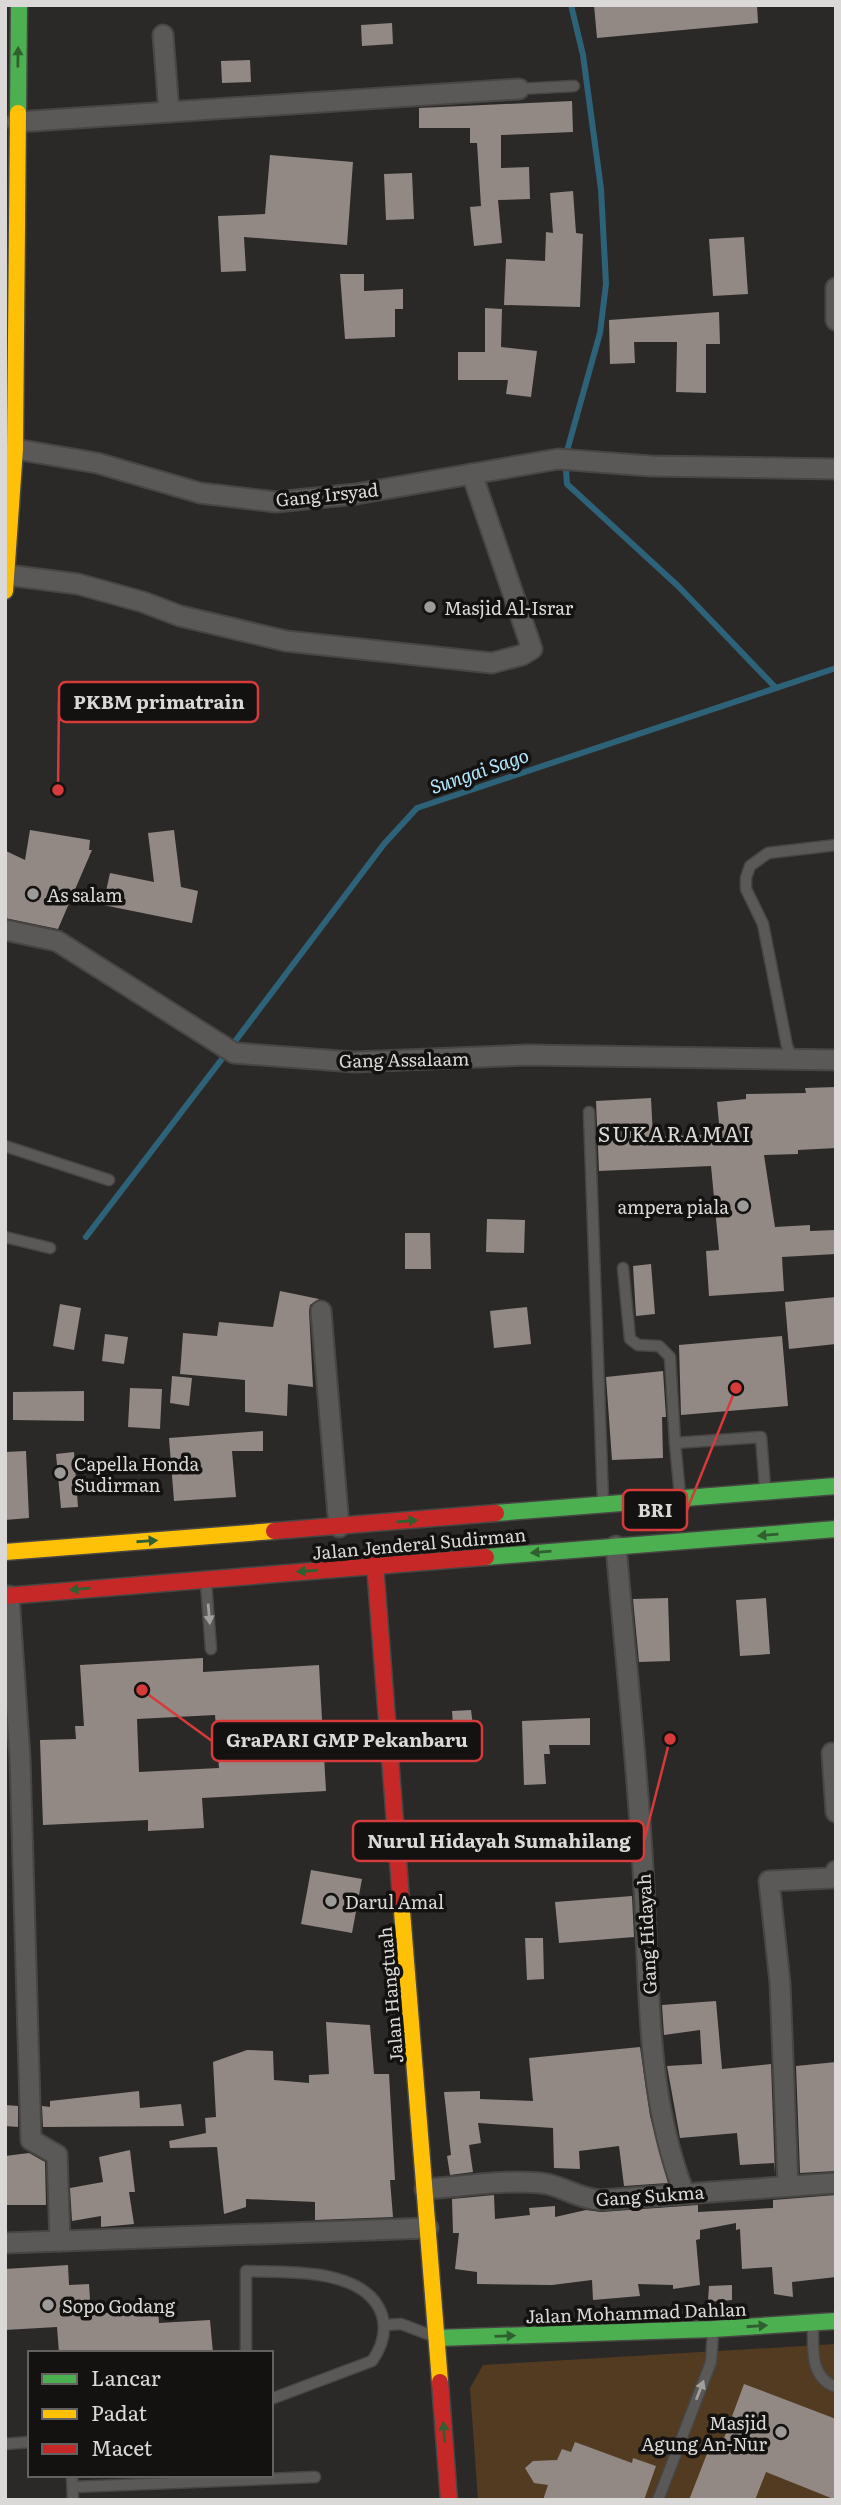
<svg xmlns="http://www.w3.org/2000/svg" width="841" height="2505" font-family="Literata,serif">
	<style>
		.green { fill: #533b22 }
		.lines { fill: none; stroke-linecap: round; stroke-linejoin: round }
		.stream { stroke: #2e6278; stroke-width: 6 }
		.building { fill: #928884; fill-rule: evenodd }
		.lane-casing { stroke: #474644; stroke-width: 13 }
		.street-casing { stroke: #474644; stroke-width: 23 }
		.fast-casing { stroke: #474644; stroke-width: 19 }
		.slow-casing { stroke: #474644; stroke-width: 19 }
		.jam-casing { stroke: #474644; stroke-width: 19 }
		.lane { stroke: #5a5958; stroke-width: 10 }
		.street { stroke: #5a5958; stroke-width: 19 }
		.fast { stroke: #4caf50; stroke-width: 16 }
		.slow { stroke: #ffc107; stroke-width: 16 }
		.jam { stroke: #c62828; stroke-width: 16 }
		.oneway { fill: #306030 }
		.oneway2 { fill: #a09f9e }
		.poi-dot { fill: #9d9b99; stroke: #131211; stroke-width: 2.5 }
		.labels { text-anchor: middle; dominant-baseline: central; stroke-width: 7; stroke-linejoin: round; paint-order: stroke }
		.street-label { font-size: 18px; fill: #dad9d7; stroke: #131211 }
		.poi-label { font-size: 18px; fill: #dad9d7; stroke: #131211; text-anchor: start }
		.water-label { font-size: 19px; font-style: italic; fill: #b3e5fc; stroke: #131211 }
		.quarter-label { font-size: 21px; letter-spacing: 2px; fill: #dad9d7; stroke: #131211 }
		.leader { fill: none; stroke: #d63a3a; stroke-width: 2.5 }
		.callout-dot { fill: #d63a3a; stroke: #131211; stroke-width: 2.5 }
		.callout { fill: #131211; stroke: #d63a3a; stroke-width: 2.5 }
		.callout-label { font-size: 19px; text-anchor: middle; font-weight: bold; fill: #dad9d7 }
	</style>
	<rect width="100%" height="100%" fill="#2b2927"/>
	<polygon class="green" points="836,2344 836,2500 478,2500 470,2388 483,2365"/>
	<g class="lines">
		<g class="stream">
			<polyline points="571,5 583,55 601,189 606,284 600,333 565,458 567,484 678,586 775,687"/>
			<polyline points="233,1044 384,844 417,808 836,668"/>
			<polyline points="86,1237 225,1055"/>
		</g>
	</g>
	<g class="building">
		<polygon points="594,5 757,5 758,23 597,38"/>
		<polygon points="392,23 393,44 362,46 361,25"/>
		<polygon points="250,60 251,82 222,83 221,61"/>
		<polygon points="572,101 573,132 501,135 501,168 529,167 530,199 498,200 502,243 474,246 470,207 481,206 477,143 470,143 470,128 419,128 419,108"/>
		<polygon points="270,155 353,162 347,245 244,237 246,271 221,272 218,216 265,214"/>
		<polygon points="412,173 414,219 386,220 384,174"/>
		<polygon points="573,191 576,233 583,234 580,307 504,305 506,259 545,261 546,232 553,233 550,193"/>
		<polygon points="744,237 748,294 713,296 709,239"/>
		<polygon points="340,274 364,274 364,291 403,289 403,309 395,309 395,337 345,339"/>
		<polygon points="485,308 502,309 501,347 537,351 531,397 506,394 508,380 458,380 458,352 485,352"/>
		<polygon points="719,312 720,344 706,344 706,393 676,392 677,342 634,342 635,363 610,364 609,320"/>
		<polygon points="30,830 90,840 89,850 92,850 58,929 5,918 6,851 25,860"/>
		<polygon points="174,830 181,887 198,891 192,923 103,905 110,873 154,882 148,833"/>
		<polygon points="836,1087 836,1148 798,1150 798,1154 764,1155 775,1227 810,1225 810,1231 836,1230 836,1254 782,1257 784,1291 709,1296 706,1251 719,1250 711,1166 599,1171 596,1101 651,1098 653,1137 720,1134 717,1102 746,1099 746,1094 806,1093 805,1088"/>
		<polygon points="487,1219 525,1220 524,1253 486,1252"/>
		<polygon points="405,1233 430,1233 431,1269 405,1269"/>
		<polygon points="651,1264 655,1314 636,1316 633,1266"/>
		<polygon points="280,1291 319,1299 310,1305 309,1311 313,1387 288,1384 287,1416 245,1412 245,1380 180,1374 183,1333 217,1336 219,1322 273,1327"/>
		<polygon points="836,1297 836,1344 789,1349 785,1302"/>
		<polygon points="60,1304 81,1308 74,1350 53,1346"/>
		<polygon points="527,1307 531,1344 494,1348 490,1311"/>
		<polygon points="105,1334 128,1337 124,1364 102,1361"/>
		<polygon points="782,1336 788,1406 681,1415 679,1345"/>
		<polygon points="663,1371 666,1417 662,1417 663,1458 612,1460 606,1377"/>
		<polygon points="172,1376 192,1378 189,1406 170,1403"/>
		<polygon points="130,1388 162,1389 160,1429 128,1427"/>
		<polygon points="84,1391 84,1421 13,1420 13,1392"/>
		<polygon points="263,1431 263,1451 232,1451 236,1497 174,1501 169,1438"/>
		<polygon points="26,1451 29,1518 5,1520 5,1452"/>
		<polygon points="74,1452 78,1507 61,1508 56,1454"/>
		<polygon points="668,1598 670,1661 639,1662 633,1599"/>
		<polygon points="766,1598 770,1654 740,1656 736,1600"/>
		<path d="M 203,1658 L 203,1672 L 319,1665 L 326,1791 L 202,1798 L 204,1828 L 148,1831 L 148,1820 L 43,1825 L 40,1740 L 76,1739 L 75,1726 L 84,1726 L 80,1665 ZM 215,1715 L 219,1768 L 139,1772 L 137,1719 Z"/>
		<polygon points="471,1710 476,1750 455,1752 452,1711"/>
		<polygon points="590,1718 590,1745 549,1745 550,1754 544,1754 546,1784 524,1785 522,1721"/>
		<polygon points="311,1870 362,1879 352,1933 301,1924"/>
		<polygon points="632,1896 634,1937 559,1943 555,1902"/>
		<polygon points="525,1938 543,1938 544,1979 527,1980"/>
		<polygon points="716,2001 722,2069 771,2064 775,2175 774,2163 740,2165 737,2133 680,2138 667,2066 702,2064 700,2030 664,2035 662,2005"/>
		<polygon points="326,2022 370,2025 374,2074 389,2074 395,2180 390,2180 393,2217 315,2220 315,2202 246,2199 246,2207 224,2214 217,2147 170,2148 169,2141 206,2133 205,2118 216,2117 213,2062 247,2050 273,2051 274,2080 309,2083 309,2075 329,2074"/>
		<polygon points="640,2047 650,2116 668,2183 624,2186 619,2146 579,2151 580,2169 554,2168 553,2128 478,2123 481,2143 469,2145 473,2172 450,2175 447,2156 451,2155 444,2092 480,2091 480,2099 533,2101 529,2058"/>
		<polygon points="836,2062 836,2171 800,2173 796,2066"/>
		<polygon points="139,2091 140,2108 181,2104 184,2126 43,2127 42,2106 50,2107 50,2101"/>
		<polygon points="5,2105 18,2106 18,2127 5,2126"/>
		<polygon points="130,2150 135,2192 129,2192 134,2224 101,2227 101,2216 72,2221 70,2188 103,2182 99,2157"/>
		<polygon points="29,2153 45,2162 46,2205 5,2205 5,2156"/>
		<polygon points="494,2195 495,2219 530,2215 529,2208 555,2206 555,2217 586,2210 601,2212 698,2205 698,2212 773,2208 773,2200 836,2195 836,2277 792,2282 793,2297 774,2294 772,2267 742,2269 740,2229 736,2230 736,2223 700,2230 700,2239 696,2240 700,2285 673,2289 673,2285 638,2284 640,2296 593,2300 592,2280 552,2285 477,2284 477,2272 455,2269 459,2233 453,2233 452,2199"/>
		<polygon points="68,2265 69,2285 89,2284 91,2314 158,2309 159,2323 210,2320 213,2353 59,2353 57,2327 5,2330 5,2269"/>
		<polygon points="732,2285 732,2300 708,2302 709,2286"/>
		<polygon points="744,2384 836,2419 836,2500 766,2472 755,2500 689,2500 710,2446 720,2449"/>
		<polygon points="575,2442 632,2463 633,2458 656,2466 644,2500 543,2500 548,2485 534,2483 525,2468 533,2461 557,2460 562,2449 571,2452"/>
	</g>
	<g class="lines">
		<g class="lane-casing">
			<g id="lane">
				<polyline points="519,89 574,86"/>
				<polyline points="793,1061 787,1046 763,924 746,889 746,878 750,866 768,853 836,845"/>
				<polyline points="589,1112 603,1501"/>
				<polyline points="5,1146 109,1180"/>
				<polyline points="5,1237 50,1248"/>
				<polyline points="623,1268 630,1339 638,1345 659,1346 670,1357 675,1443"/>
				<polyline points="680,1495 675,1443 761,1437 765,1487"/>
				<polyline points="206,1583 211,1649"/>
				<polyline points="384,2325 401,2324 433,2336"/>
				<path d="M 813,2326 C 813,2349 810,2378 836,2387"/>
				<path d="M 246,2353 L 246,2271 C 287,2273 366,2267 382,2315 C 387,2332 382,2347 372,2361 L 271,2399"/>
				<polyline points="5,2444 30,2442"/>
				<polyline points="72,2475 73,2500"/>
				<polyline points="73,2487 315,2477"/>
				<polyline points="658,2500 711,2362 713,2332"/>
			</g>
		</g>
		<g class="street-casing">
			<g id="street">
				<polyline points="163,35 169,112"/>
				<polyline points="17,122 519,89"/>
				<polyline points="836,288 836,320"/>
				<polyline points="15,449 97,463 200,493 276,502 356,494 558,459 650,466 836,469"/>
				<polyline points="7,575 78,584 143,602 180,616 286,641 492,663 522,655 532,649 472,474"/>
				<polyline points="5,930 57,941 234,1053 354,1062 527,1055 836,1060"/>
				<polyline points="321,1311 339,1527"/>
				<path d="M 616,1546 C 625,1653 637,1761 643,1869 C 650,1979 644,2089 684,2193"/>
				<polyline points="9,1596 20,1758 31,2140 57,2155 60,2241"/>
				<polyline points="832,1753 836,1812"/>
				<polyline points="788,2186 780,1983 769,1881 832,1878 836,1871"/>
				<path d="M 425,2189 C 459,2187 515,2178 547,2184 C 566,2188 580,2199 600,2200 L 836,2183"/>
				<polyline points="5,2243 428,2228"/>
			</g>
		</g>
		<g class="fast-casing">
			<g id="fast">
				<polyline points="18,113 19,5"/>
				<polyline points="496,1513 836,1486"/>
				<polyline points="486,1557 836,1529"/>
				<polyline points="437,2338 713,2329 836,2321"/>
			</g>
		</g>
		<g class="slow-casing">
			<g id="slow">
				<polyline points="5,591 15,449 18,113"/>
				<polyline points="5,1552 274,1531"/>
				<polyline points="401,1899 440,2382"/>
			</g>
		</g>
		<g class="jam-casing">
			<g id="jam">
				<polyline points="274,1531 496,1513"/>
				<polyline points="375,1565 401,1899"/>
				<polyline points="5,1596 486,1557"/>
				<polyline points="440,2382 449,2500"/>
			</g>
		</g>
		<use href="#lane" class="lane"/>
		<use href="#street" class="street"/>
		<use href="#fast" class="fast"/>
		<use href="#slow" class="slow"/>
		<use href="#jam" class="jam"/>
	</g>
	<defs><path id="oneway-solid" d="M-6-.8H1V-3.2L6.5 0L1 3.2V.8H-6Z" transform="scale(1.75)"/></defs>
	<g class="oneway">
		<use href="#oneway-solid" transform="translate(18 57) rotate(-89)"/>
		<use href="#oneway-solid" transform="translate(407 1521) rotate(-5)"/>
		<use href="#oneway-solid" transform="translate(768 1535) rotate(175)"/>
		<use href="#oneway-solid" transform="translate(147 1541) rotate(-4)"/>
		<use href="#oneway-solid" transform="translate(541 1552) rotate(175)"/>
		<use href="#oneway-solid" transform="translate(307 1571) rotate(176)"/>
		<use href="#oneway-solid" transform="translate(80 1589) rotate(175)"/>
		<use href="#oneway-solid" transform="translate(757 2326) rotate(-4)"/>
		<use href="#oneway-solid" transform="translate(505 2336) rotate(-2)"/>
		<use href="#oneway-solid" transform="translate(444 2432) rotate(-94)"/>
	</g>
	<g class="oneway2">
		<use href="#oneway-solid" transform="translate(209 1614) rotate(85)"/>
		<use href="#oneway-solid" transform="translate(700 2390) rotate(-69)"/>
	</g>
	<g class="poi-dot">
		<circle cx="430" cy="607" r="7"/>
		<circle cx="33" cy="894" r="7"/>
		<circle cx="743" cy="1206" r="7"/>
		<circle cx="60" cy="1473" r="7"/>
		<circle cx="331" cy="1901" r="7"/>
		<circle cx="48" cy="2305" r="7"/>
		<circle cx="781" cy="2432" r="7"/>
	</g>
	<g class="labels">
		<g class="street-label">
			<text transform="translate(327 494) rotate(-6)">Gang Irsyad</text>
			<text transform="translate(404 1059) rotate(-1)">Gang Assalaam</text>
			<text transform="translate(419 1543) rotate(-5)">Jalan Jenderal Sudirman</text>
			<text transform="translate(646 1934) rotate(-93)">Gang Hidayah</text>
			<text transform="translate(390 1995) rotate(-95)">Jalan Hangtuah</text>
			<text transform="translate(650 2195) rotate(-4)">Gang Sukma</text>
			<text transform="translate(636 2312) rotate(-2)">Jalan Mohammad Dahlan</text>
		</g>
		<g class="poi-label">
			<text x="444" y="607">Masjid Al-Israr</text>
			<text x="47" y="894">As salam</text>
			<text x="729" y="1206" text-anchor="end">ampera piala</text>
			<text x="74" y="1463">Capella Honda<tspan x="74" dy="21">Sudirman</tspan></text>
			<text x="345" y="1901">Darul Amal</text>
			<text x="62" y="2305">Sopo Godang</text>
			<text x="767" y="2422" text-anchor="end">Masjid<tspan x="767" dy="21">Agung An-Nur</tspan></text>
		</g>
		<g class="water-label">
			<text transform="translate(479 770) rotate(-19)">Sungai Sago</text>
		</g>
		<g class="quarter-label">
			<text x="675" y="1132">SUKARAMAI</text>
		</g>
	</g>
	<path class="leader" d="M58 790L59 702M736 1388L687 1510M142 1690L212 1741M670 1739L644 1841"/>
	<g class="callout-dot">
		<circle cx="58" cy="790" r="7"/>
		<circle cx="736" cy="1388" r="7"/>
		<circle cx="142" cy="1690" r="7"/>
		<circle cx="670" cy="1739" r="7"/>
	</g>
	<g class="callout">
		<rect x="59" y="682" width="199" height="40" rx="7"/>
		<rect x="623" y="1490" width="64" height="40" rx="7"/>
		<rect x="212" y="1721" width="270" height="40" rx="7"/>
		<rect x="353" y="1821" width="291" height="40" rx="7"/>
	</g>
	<g class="callout-label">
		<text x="159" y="709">PKBM primatrain</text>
		<text x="655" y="1517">BRI</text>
		<text x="347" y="1747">GraPARI GMP Pekanbaru</text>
		<text x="499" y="1848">Nurul Hidayah Sumahilang</text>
	</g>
	<rect width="841" height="2505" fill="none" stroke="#dad9d7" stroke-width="14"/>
	<rect x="28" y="2351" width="245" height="126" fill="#131211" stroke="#636260" stroke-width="2"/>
	<rect x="42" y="2374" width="35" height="10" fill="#4caf50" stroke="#636260" stroke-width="2"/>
	<text x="91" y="2386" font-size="21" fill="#dad9d7">Lancar</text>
	<rect x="42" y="2409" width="35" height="10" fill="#ffc107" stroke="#636260" stroke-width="2"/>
	<text x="91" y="2421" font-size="21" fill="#dad9d7">Padat</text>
	<rect x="42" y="2444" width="35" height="10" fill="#c62828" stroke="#636260" stroke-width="2"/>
	<text x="91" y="2456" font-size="21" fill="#dad9d7">Macet</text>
</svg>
